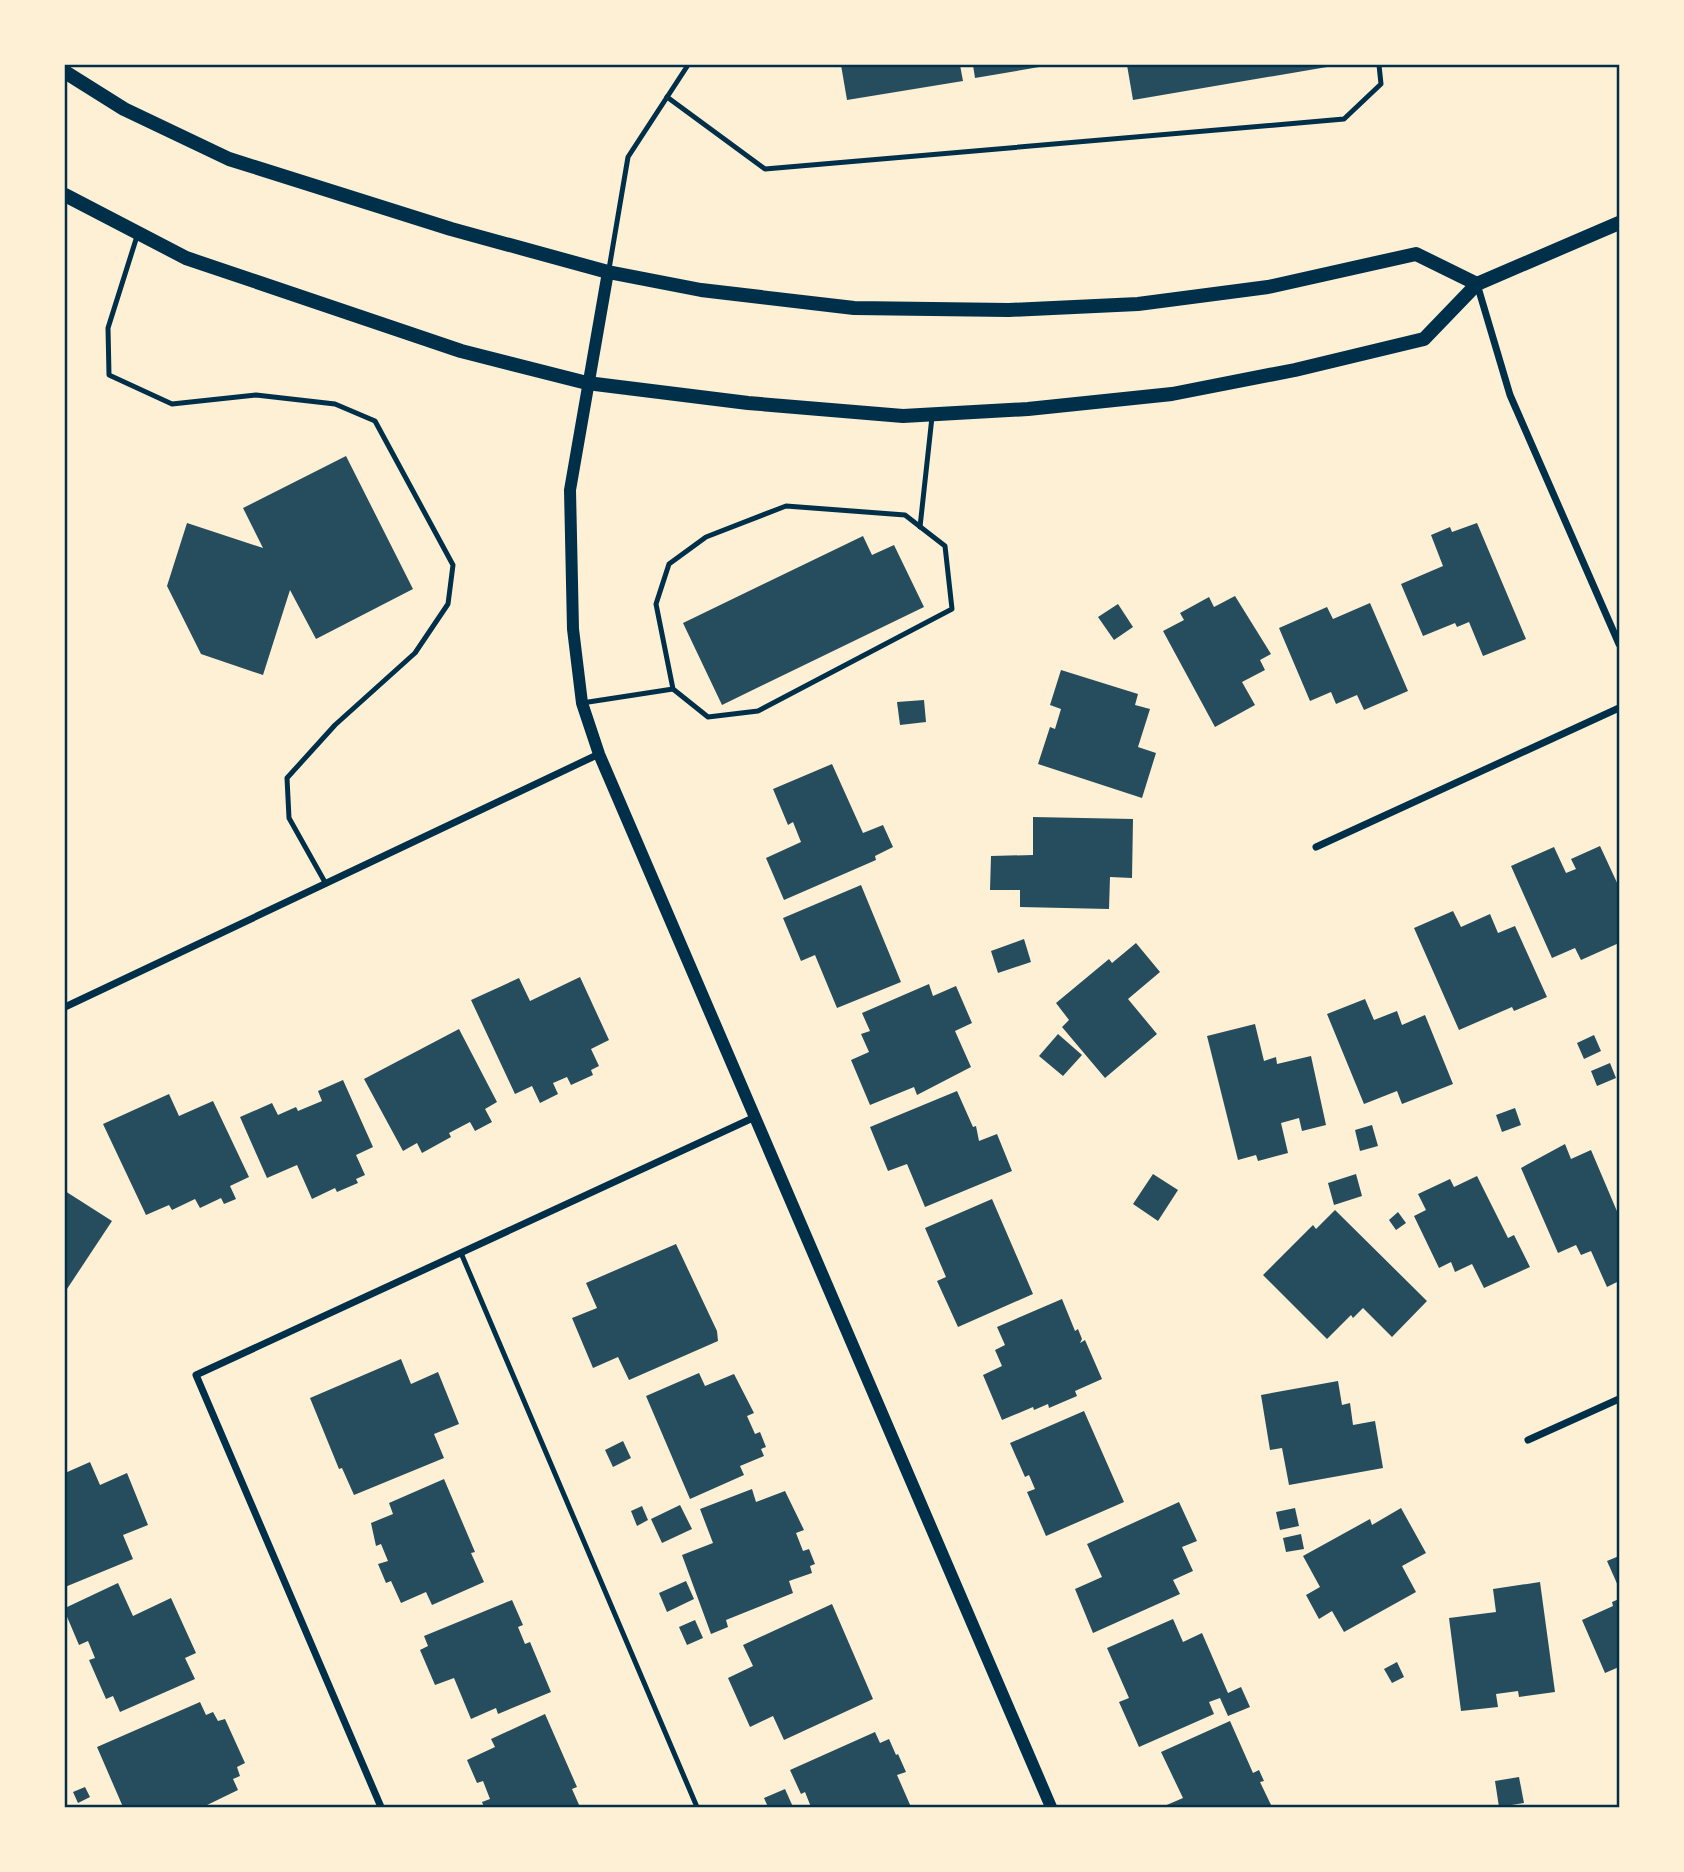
<svg xmlns="http://www.w3.org/2000/svg" width="1684" height="1872" font-family="'Roboto Serif',serif">
	<style>
		.building { fill: #264d5e }
		.lines { fill: none; stroke-linecap: round; stroke-linejoin: round }
		.service { stroke: #003049; stroke-width: 5 }
		.minor { stroke: #003049; stroke-width: 7 }
		.tertiary { stroke: #003049; stroke-width: 12 }
		.secondary { stroke: #003049; stroke-width: 14 }
		.neatline { fill: none; stroke: #003049; stroke-width: 2.5 }
	</style>
	<rect width="100%" height="100%" fill="#fdf0d5"/>
	<g class="building">
		<polygon points="841,65 960,65 963,81 847,100"/>
		<polygon points="973,65 1045,65 1045,66 975,78"/>
		<polygon points="1127,65 1333,65 1333,66 1133,100"/>
		<polygon points="346,456 413,589 316,639 290,590 263,675 201,654 167,586 187,523 263,548 243,508"/>
		<polygon points="1477,523 1526,639 1483,656 1469,622 1457,627 1455,623 1423,636 1401,584 1443,566 1431,535 1450,527 1452,532"/>
		<polygon points="863,536 872,555 894,545 924,607 722,705 683,623"/>
		<polygon points="1235,596 1271,654 1260,660 1265,670 1242,682 1255,705 1215,727 1163,631 1184,620 1180,613 1209,597 1214,607"/>
		<polygon points="1370,603 1408,691 1364,710 1357,695 1336,704 1331,692 1310,701 1279,628 1327,607 1333,619"/>
		<polygon points="1118,604 1133,627 1114,640 1098,617"/>
		<polygon points="1061,670 1138,694 1135,705 1150,709 1138,747 1156,753 1142,798 1038,764 1050,727 1055,729 1061,709 1050,705"/>
		<polygon points="924,700 926,722 900,725 897,702"/>
		<polygon points="832,764 863,833 883,825 893,847 875,856 876,860 784,900 766,858 801,842 793,822 788,825 773,789"/>
		<polygon points="1033,817 1133,819 1132,878 1110,877 1109,909 1020,907 1020,890 990,890 991,856 1033,855"/>
		<polygon points="1600,846 1619,887 1619,943 1581,960 1575,948 1552,958 1511,866 1554,847 1566,873 1576,869 1571,859"/>
		<polygon points="861,885 901,982 837,1008 815,955 801,961 783,918"/>
		<polygon points="1453,911 1461,927 1490,914 1498,933 1515,926 1547,997 1514,1011 1512,1007 1459,1030 1414,928"/>
		<polygon points="1024,939 1031,962 998,973 991,951"/>
		<polygon points="1136,943 1160,972 1128,999 1157,1034 1105,1078 1062,1027 1069,1020 1056,1003 1109,959 1112,963"/>
		<polygon points="580,977 609,1040 591,1049 599,1066 591,1070 593,1075 571,1085 567,1077 553,1083 558,1094 540,1103 532,1086 515,1094 471,1000 519,978 530,1001"/>
		<polygon points="929,984 933,996 956,986 972,1023 955,1031 971,1067 917,1095 914,1087 870,1105 851,1060 869,1052 861,1034 870,1031 862,1013"/>
		<polygon points="1365,999 1374,1020 1397,1011 1402,1025 1425,1015 1453,1084 1402,1104 1397,1091 1364,1104 1327,1014"/>
		<polygon points="1255,1024 1264,1061 1276,1057 1277,1064 1311,1056 1326,1125 1302,1131 1299,1118 1281,1123 1288,1153 1258,1161 1256,1155 1238,1160 1207,1036"/>
		<polygon points="459,1029 497,1102 485,1109 492,1122 475,1131 470,1122 449,1133 451,1137 422,1153 417,1143 403,1151 364,1079"/>
		<polygon points="1058,1034 1082,1055 1063,1076 1039,1056"/>
		<polygon points="1594,1035 1601,1051 1584,1059 1577,1043"/>
		<polygon points="1610,1063 1616,1078 1597,1086 1591,1071"/>
		<polygon points="343,1080 373,1147 356,1155 365,1175 356,1179 358,1183 337,1192 335,1188 312,1199 297,1165 267,1178 240,1117 272,1103 278,1115 296,1107 298,1111 322,1101 318,1091"/>
		<polygon points="957,1091 973,1127 976,1126 979,1141 997,1134 1012,1171 925,1207 907,1164 888,1171 870,1127"/>
		<polygon points="169,1094 179,1116 213,1101 249,1177 230,1186 236,1199 224,1204 221,1198 200,1208 195,1199 172,1210 169,1205 146,1215 103,1124"/>
		<polygon points="1515,1108 1521,1125 1502,1132 1496,1115"/>
		<polygon points="1372,1125 1378,1146 1360,1151 1355,1130"/>
		<polygon points="1565,1144 1571,1159 1591,1150 1619,1216 1619,1281 1607,1287 1591,1251 1581,1255 1576,1245 1558,1253 1521,1168"/>
		<polygon points="1153,1174 1178,1190 1158,1221 1133,1204"/>
		<polygon points="1356,1174 1362,1196 1334,1205 1328,1183"/>
		<polygon points="1477,1176 1508,1238 1514,1235 1530,1267 1484,1288 1472,1264 1455,1272 1451,1262 1439,1268 1414,1216 1426,1210 1418,1194 1450,1179 1454,1187"/>
		<polygon points="65,1191 112,1221 65,1292"/>
		<polygon points="992,1199 1033,1294 958,1327 937,1281 946,1277 925,1228"/>
		<polygon points="1335,1210 1427,1301 1392,1337 1363,1308 1353,1318 1351,1315 1327,1339 1263,1275 1313,1225 1316,1229"/>
		<polygon points="1398,1212 1406,1223 1396,1230 1389,1220"/>
		<polygon points="676,1244 717,1331 718,1341 629,1380 618,1357 593,1368 572,1318 597,1308 586,1283"/>
		<polygon points="1062,1299 1075,1331 1078,1329 1082,1339 1080,1343 1085,1340 1102,1379 1075,1391 1077,1396 1049,1408 1048,1404 1034,1410 1033,1407 1002,1420 983,1375 1002,1366 995,1350 1005,1345 997,1327"/>
		<polygon points="401,1359 411,1384 438,1372 459,1424 434,1434 444,1458 354,1495 342,1468 339,1469 310,1398"/>
		<polygon points="699,1373 705,1386 734,1374 754,1413 747,1416 755,1434 760,1432 766,1447 761,1449 764,1456 740,1466 744,1475 690,1499 646,1396"/>
		<polygon points="1338,1381 1342,1405 1350,1403 1353,1425 1375,1421 1383,1468 1289,1485 1282,1448 1270,1450 1261,1395"/>
		<polygon points="1084,1411 1124,1502 1046,1536 1027,1492 1035,1489 1029,1475 1025,1477 1010,1443"/>
		<polygon points="623,1441 631,1458 613,1467 605,1450"/>
		<polygon points="90,1462 100,1485 127,1473 148,1525 123,1535 133,1559 65,1587 65,1473"/>
		<polygon points="444,1479 475,1552 471,1553 484,1582 432,1605 426,1592 401,1603 391,1581 386,1583 378,1564 388,1561 381,1544 376,1546 371,1523 393,1514 389,1503"/>
		<polygon points="752,1489 756,1502 785,1491 804,1530 796,1533 803,1551 809,1549 815,1564 810,1566 812,1573 789,1581 793,1593 726,1620 728,1627 711,1634 682,1555 713,1543 700,1509"/>
		<polygon points="1179,1502 1197,1541 1182,1547 1193,1571 1173,1580 1180,1594 1093,1633 1075,1589 1102,1577 1087,1544"/>
		<polygon points="680,1505 692,1529 662,1543 651,1519"/>
		<polygon points="642,1506 648,1520 637,1526 631,1511"/>
		<polygon points="1295,1508 1299,1526 1280,1530 1276,1512"/>
		<polygon points="1401,1508 1426,1553 1402,1566 1416,1592 1344,1632 1332,1611 1319,1619 1306,1595 1320,1587 1303,1556 1370,1519 1372,1525"/>
		<polygon points="1301,1534 1304,1549 1286,1552 1283,1538"/>
		<polygon points="1619,1556 1619,1588 1607,1561"/>
		<polygon points="686,1581 694,1599 667,1612 659,1593"/>
		<polygon points="1540,1582 1555,1692 1519,1697 1518,1691 1496,1694 1498,1707 1461,1711 1449,1618 1496,1612 1493,1589"/>
		<polygon points="118,1583 133,1616 171,1598 196,1653 185,1658 195,1679 120,1712 113,1696 106,1699 89,1660 95,1658 88,1641 79,1645 65,1612 65,1608"/>
		<polygon points="1619,1599 1619,1667 1605,1673 1582,1620 1613,1606 1612,1602"/>
		<polygon points="512,1600 523,1625 518,1627 525,1644 530,1642 551,1692 498,1714 496,1708 471,1719 454,1678 435,1685 420,1650 428,1646 424,1636"/>
		<polygon points="832,1604 873,1699 784,1740 773,1716 750,1727 728,1678 753,1666 743,1645"/>
		<polygon points="1173,1619 1183,1642 1202,1633 1228,1693 1241,1687 1250,1707 1228,1716 1220,1698 1209,1702 1214,1714 1139,1747 1119,1702 1129,1698 1107,1648"/>
		<polygon points="695,1620 703,1638 687,1645 679,1627"/>
		<polygon points="1397,1662 1404,1677 1392,1683 1384,1669"/>
		<polygon points="200,1702 206,1715 213,1712 218,1721 225,1719 245,1763 237,1767 240,1776 233,1779 238,1790 203,1807 123,1807 97,1747"/>
		<polygon points="545,1714 577,1787 572,1789 580,1807 484,1807 482,1802 490,1799 483,1781 477,1783 467,1760 495,1747 491,1739"/>
		<polygon points="1230,1721 1253,1773 1259,1770 1264,1781 1260,1782 1272,1807 1162,1807 1183,1798 1161,1752"/>
		<polygon points="875,1732 880,1743 889,1739 896,1755 898,1754 906,1772 897,1775 911,1807 811,1807 805,1792 801,1794 790,1770"/>
		<polygon points="1519,1777 1524,1803 1499,1807 1495,1781"/>
		<polygon points="85,1787 90,1797 78,1803 73,1792"/>
		<polygon points="785,1789 793,1807 768,1807 764,1798"/>
	</g>
	<g class="lines">
		<g class="service">
			<polyline points="667,97 765,169 1344,119 1381,84 1379,65"/>
			<polyline points="138,233 108,328 109,375 172,404 256,395 335,404 375,421 453,565 448,604 415,653 335,725 287,778 289,818 326,884"/>
			<polyline points="609,269 628,157 688,65"/>
			<polyline points="920,527 932,417"/>
			<polyline points="582,703 673,689 708,717 758,711 952,609 945,546 905,515 786,506 706,537 669,564 656,604 673,689"/>
			<polyline points="461,1253 697,1807"/>
		</g>
		<g class="minor">
			<polyline points="1477,284 1510,395 1619,644"/>
			<polyline points="1316,847 1619,708"/>
			<polyline points="65,1007 599,754"/>
			<polyline points="1528,1440 1619,1399"/>
			<polyline points="381,1807 196,1375 755,1117"/>
		</g>
		<polyline class="tertiary" points="608,272 570,490 573,629 582,703 599,754 1051,1807"/>
		<g class="secondary">
			<polyline points="65,72 124,109 229,159 451,229 608,272 701,290 854,308 1009,310 1138,304 1268,287 1416,254 1477,284"/>
			<polyline points="65,195 186,258 461,351 587,383 748,403 903,416 1028,409 1172,394 1295,370 1424,339 1477,284 1619,223"/>
		</g>
	</g>
	<rect width="1684" height="1872" fill="none" stroke="#fdf0d5" stroke-width="133"/>
	<rect x="66" y="66" width="1552" height="1740" class="neatline"/>
</svg>
